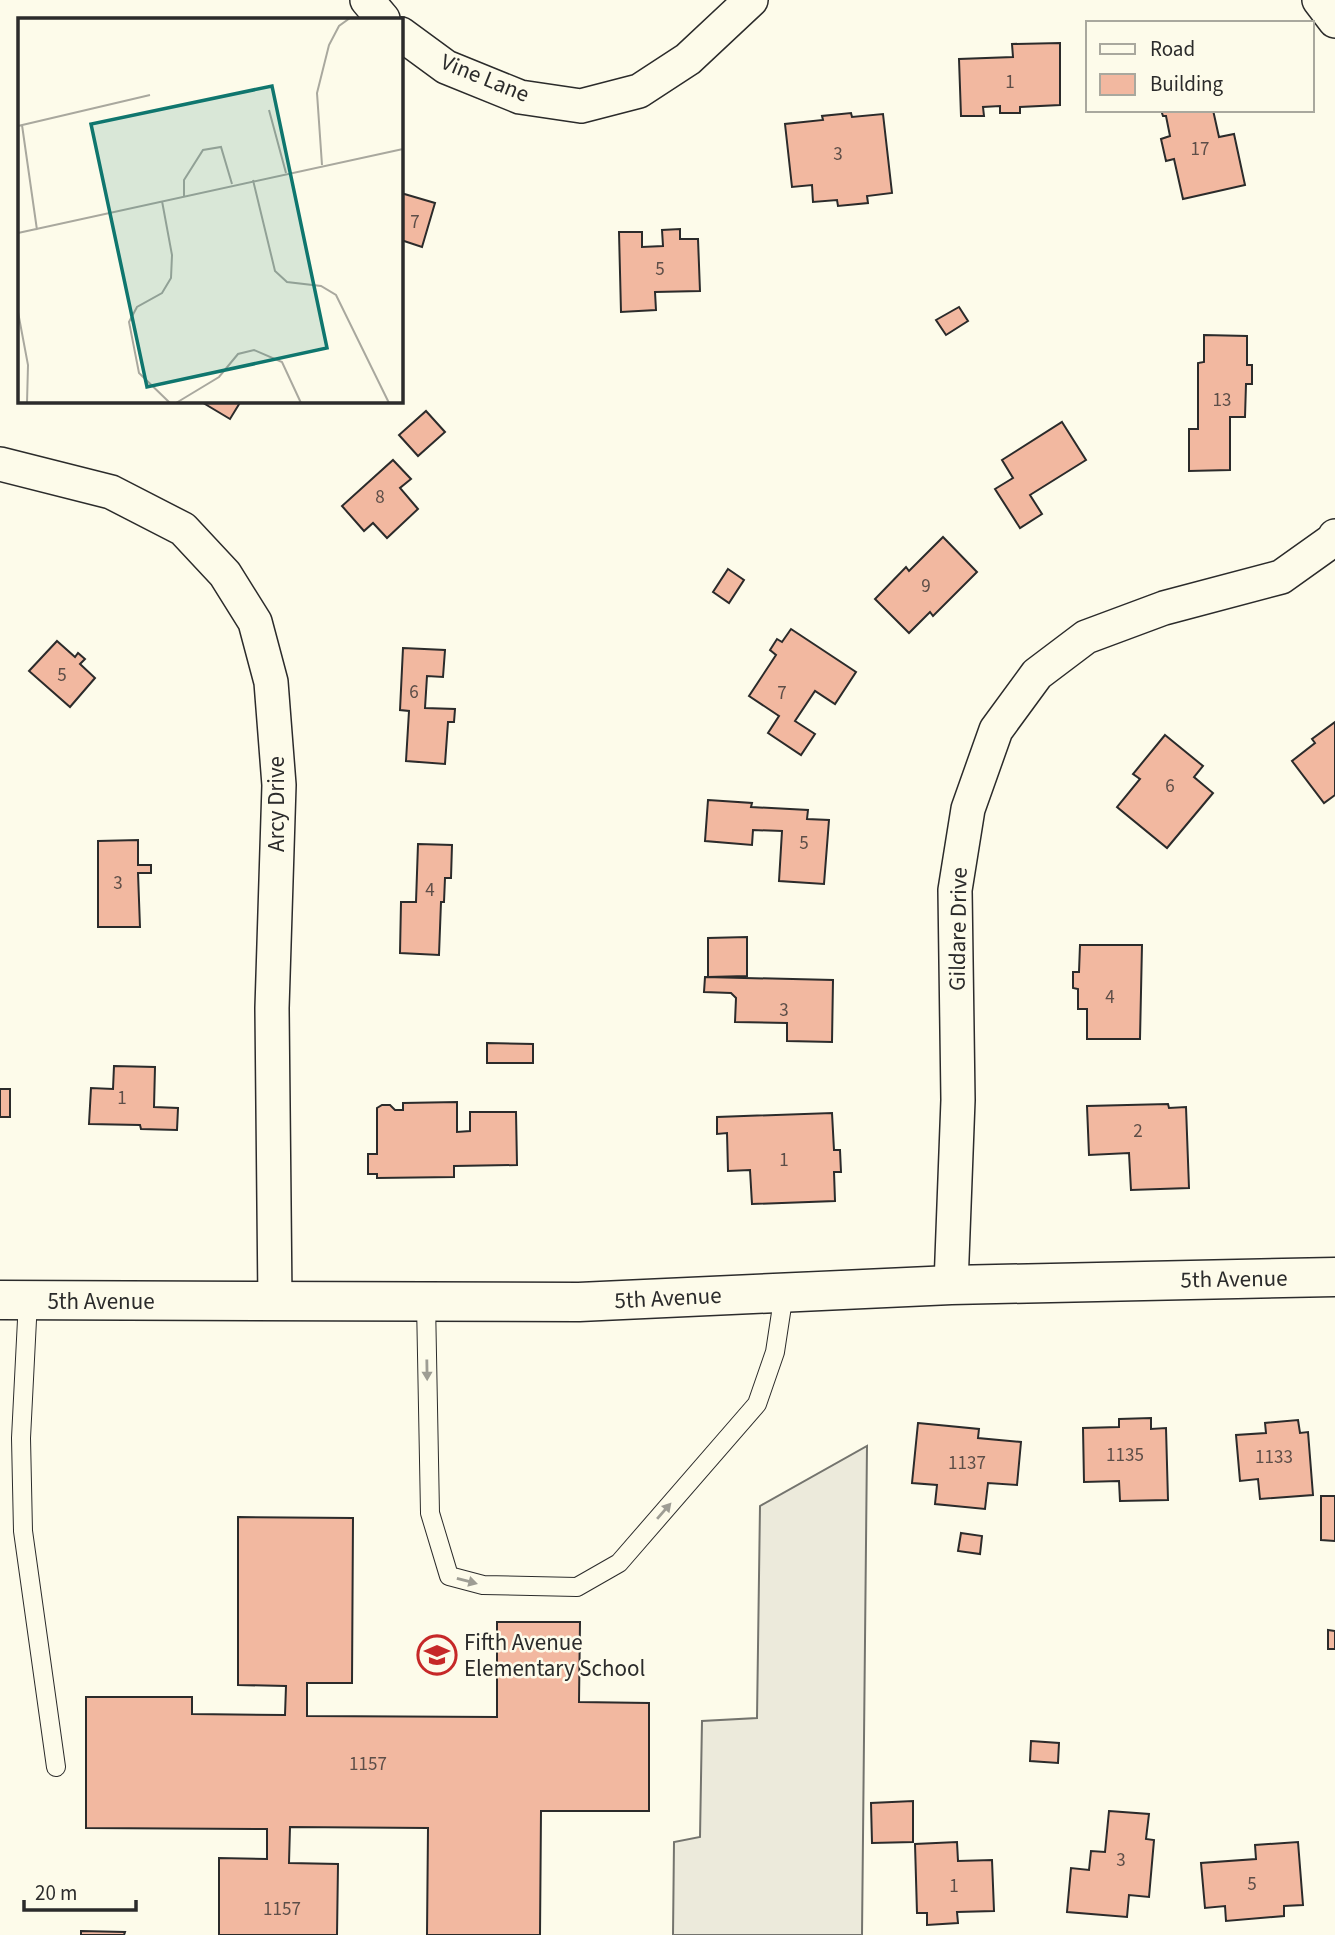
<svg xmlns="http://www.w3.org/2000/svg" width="1335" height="1935" font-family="'Source Sans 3',sans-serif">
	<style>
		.parking { fill: #eceadb; stroke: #74746e; stroke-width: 2 }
		.building { fill: #f2b8a0; stroke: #2b2b2b; stroke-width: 2 }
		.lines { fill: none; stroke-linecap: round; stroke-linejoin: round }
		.lane-casing { stroke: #2b2b2b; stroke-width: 20 }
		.street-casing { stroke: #2b2b2b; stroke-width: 36 }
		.secondary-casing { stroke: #2b2b2b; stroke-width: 41 }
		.lane { stroke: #fdfbea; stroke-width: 18 }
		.street { stroke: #fdfbea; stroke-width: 33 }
		.secondary { stroke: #fdfbea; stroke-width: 38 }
		.oneway { fill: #9e9d94 }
		.labels { text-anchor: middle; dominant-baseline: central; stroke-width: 5; stroke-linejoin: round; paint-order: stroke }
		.number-label { font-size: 19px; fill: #5d4e48 }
		.street-label { font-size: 23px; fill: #2b2b2b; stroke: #fdfbea }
		.poi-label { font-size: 23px; fill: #2b2b2b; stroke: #fdfbea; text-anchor: start }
		.inset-road { fill: none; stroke: #a9a89e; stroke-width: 2 }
		.view { fill: #0f766e; fill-opacity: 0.15; stroke: #0f766e; stroke-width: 3.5 }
		.inset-edge { fill: none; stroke: #2b2b2b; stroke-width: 3.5 }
	</style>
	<rect width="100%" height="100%" fill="#fdfbea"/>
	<polygon class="parking" points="867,1446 862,1935 673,1935 674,1842 700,1837 702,1721 757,1718 760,1506"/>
	<g class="building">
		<polygon points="1060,43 1060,105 1020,107 1020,113 1000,113 1000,106 983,107 984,116 961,116 959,59 1013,57 1012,44"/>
		<polygon points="1161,110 1213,110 1219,137 1234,134 1245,185 1183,199 1174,159 1166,161 1161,139 1170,136 1166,116 1163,116"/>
		<polygon points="851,113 852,117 883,114 892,193 867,196 868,203 838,206 837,200 813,202 812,185 792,187 785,124 823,120 822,116"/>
		<polygon points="401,193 435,203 422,247 401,240"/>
		<polygon points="680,229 680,239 698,239 700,291 655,292 656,310 621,312 619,232 642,232 642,247 663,246 662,230"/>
		<polygon points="959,307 968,321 946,335 936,320"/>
		<polygon points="1204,335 1247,336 1247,365 1252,365 1252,384 1246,384 1245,417 1230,417 1230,470 1189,471 1189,429 1198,429 1198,363 1204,362"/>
		<polygon points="200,401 241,401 230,419"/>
		<polygon points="426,411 445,432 418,456 399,435"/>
		<polygon points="1062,422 1086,460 1030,495 1042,514 1020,528 995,489 1013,478 1002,460"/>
		<polygon points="393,460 411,479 400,488 418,509 387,538 373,523 364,531 342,506"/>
		<polygon points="943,537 977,572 933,616 930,612 909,633 875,599 906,567 909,571"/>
		<polygon points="728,569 744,580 729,603 713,592"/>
		<polygon points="791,629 856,672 835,704 815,691 795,721 815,734 801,755 768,733 779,716 749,696 776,655 770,650 777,639 782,642"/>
		<polygon points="57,641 75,657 78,653 85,659 80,664 95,678 70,707 29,671"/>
		<polygon points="403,648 445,650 443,677 427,676 425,708 455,709 454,722 448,722 445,764 406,761 409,711 400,710"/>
		<polygon points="1335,722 1335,795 1324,803 1292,761 1315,743 1312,739"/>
		<polygon points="1165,735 1203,766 1194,777 1213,793 1167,848 1117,807 1140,779 1133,774"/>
		<polygon points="708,800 752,803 751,807 808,810 807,819 829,820 824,884 779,881 782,831 753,830 752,845 705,841"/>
		<polygon points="138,840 138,865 151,865 151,873 138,873 140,927 98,927 98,841"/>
		<polygon points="418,844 452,845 451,878 445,878 444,902 441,902 439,955 400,953 401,902 416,902"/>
		<polygon points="747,937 747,976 708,977 708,938"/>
		<polygon points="1080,945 1142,945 1140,1039 1087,1039 1087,1009 1078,1009 1078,989 1073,988 1073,972 1079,972"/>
		<polygon points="705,977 833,980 832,1042 787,1041 787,1023 735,1022 736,998 731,993 704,992"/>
		<polygon points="487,1043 533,1044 533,1063 487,1063"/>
		<polygon points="114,1066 155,1067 154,1107 178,1108 177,1130 141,1129 140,1125 89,1124 91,1088 113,1089"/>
		<rect x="0" y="1089" width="10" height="28"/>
		<polygon points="457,1102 457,1132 470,1131 470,1112 516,1112 517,1165 454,1166 454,1177 377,1178 377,1174 368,1174 368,1154 377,1154 377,1108 382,1105 390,1105 395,1110 403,1110 403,1103"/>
		<polygon points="1168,1104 1169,1108 1186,1107 1189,1188 1131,1190 1129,1153 1089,1155 1087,1106"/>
		<polygon points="832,1113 834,1150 840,1150 841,1172 834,1172 835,1201 752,1204 750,1170 728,1171 727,1133 717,1134 717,1117"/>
		<polygon points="1151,1418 1151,1429 1166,1428 1168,1500 1120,1501 1119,1481 1084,1482 1083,1428 1119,1427 1119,1419"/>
		<polygon points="1298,1420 1300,1433 1308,1432 1313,1495 1260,1499 1258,1479 1240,1481 1236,1435 1266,1433 1265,1423"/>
		<polygon points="918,1423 979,1429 978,1438 1021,1442 1017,1485 988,1483 985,1509 935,1504 937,1485 912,1483"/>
		<polygon points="1321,1496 1335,1496 1335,1541 1321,1540"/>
		<polygon points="238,1517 353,1518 352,1683 307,1683 307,1716 497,1717 497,1622 580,1622 579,1702 649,1703 649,1811 541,1811 540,1935 427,1935 428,1828 290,1827 289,1863 338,1864 337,1935 219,1935 219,1858 267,1859 267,1829 86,1828 86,1697 192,1697 192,1714 285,1715 286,1686 238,1685"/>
		<polygon points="961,1533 982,1536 980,1554 958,1551"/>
		<polygon points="1328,1630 1335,1631 1335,1649 1328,1649"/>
		<polygon points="1031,1741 1059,1743 1058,1763 1030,1761"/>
		<polygon points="913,1801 913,1842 872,1843 871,1803"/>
		<polygon points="1109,1811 1149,1814 1146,1839 1154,1840 1149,1897 1129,1895 1127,1917 1067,1912 1071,1868 1089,1870 1091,1851 1105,1852"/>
		<polygon points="957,1842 958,1861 992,1860 994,1911 957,1912 958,1923 927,1925 927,1913 917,1913 915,1844"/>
		<polygon points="1298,1842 1303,1905 1284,1906 1284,1916 1226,1921 1225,1906 1205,1908 1201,1863 1256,1859 1255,1845"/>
		<polygon points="81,1931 125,1932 124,1935 81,1935"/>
	</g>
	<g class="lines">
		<g class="lane-casing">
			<g id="lane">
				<polyline points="28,1300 21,1438 23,1531 56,1767"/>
				<polyline points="426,1302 430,1513 449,1576 483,1585 577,1587 619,1563 757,1404 775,1352 784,1293"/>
			</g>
		</g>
		<g class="street-casing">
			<g id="street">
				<polyline points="367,0 383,19"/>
				<polyline points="1319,0 1335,21"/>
				<polyline points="401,34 446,67 520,97 581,106 639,91 688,59 751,0"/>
				<polyline points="0,464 111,492 183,529 225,574 255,622 271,682 279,785 272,1008 275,1302"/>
				<polyline points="951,1285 958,1100 955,890 968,809 996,730 1037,674 1086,637 1164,608 1281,577 1333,540 1335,536"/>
			</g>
		</g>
		<g class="secondary-casing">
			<polyline id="secondary" points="0,1300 579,1302 951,1285 1335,1277"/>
		</g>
		<use href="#lane" class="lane"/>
		<use href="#street" class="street"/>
		<use href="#secondary" class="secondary"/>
	</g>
	<defs><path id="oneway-solid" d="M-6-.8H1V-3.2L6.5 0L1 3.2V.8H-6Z" transform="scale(1.75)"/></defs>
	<g class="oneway">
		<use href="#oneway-solid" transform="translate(427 1370) rotate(89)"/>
		<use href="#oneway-solid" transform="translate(664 1511) rotate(-49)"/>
		<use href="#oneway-solid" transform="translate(467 1581) rotate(15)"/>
	</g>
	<defs>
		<g id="school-ring" transform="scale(2.0125)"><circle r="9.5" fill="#fdfbea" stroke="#c62828" stroke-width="1.5"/><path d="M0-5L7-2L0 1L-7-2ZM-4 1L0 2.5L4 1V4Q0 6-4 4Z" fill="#c62828"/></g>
	</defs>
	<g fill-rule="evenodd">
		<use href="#school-ring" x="437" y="1655"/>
	</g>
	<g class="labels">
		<g class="number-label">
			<text x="1010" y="82">1</text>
			<text x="1200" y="149">17</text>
			<text x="838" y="154">3</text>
			<text x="415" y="222">7</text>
			<text x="660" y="269">5</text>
			<text x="1222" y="400">13</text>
			<text x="380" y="497">8</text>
			<text x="926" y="586">9</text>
			<text x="62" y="675">5</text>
			<text x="414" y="692">6</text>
			<text x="782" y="693">7</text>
			<text x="1170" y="786">6</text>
			<text x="804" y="843">5</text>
			<text x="118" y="883">3</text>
			<text x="430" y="890">4</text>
			<text x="1110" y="997">4</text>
			<text x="784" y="1010">3</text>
			<text x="122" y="1098">1</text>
			<text x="1138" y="1131">2</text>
			<text x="784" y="1160">1</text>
			<text x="1125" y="1455">1135</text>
			<text x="1274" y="1457">1133</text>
			<text x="967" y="1463">1137</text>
			<text x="368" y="1764">1157</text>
			<text x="1121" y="1860">3</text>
			<text x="1252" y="1884">5</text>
			<text x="954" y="1886">1</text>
			<text x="282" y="1909">1157</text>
		</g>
		<g class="street-label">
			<text transform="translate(485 78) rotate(22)">Vine Lane</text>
			<text transform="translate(276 804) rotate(-90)">Arcy Drive</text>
			<text transform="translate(958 929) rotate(-89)">Gildare Drive</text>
			<text transform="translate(1234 1279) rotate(-1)">5th Avenue</text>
			<text transform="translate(668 1298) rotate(-3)">5th Avenue</text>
			<text x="101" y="1301">5th Avenue</text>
		</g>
		<g class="poi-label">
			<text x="464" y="1642">Fifth Avenue<tspan x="464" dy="26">Elementary School</tspan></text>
		</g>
	</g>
	<g transform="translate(18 18)">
		<rect width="385" height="385" fill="#fdfbea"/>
		<path class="inset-road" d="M 251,92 L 268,155M 4,107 L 19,212M 0,108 L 132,77M 304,147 L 299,75 L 311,27 L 321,8 L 332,0M 235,162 L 257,253 L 269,264 L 303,268 L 318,277 L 371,385M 166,178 L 166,162 L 185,132 L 203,129 L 214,166M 144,183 L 154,237 L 153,260 L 144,275 L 119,289 L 111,304 L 121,355 L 152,385M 0,215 L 385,131M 0,294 L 10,347 L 9,385M 158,385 L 201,359 L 220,336 L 236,332 L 264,344 L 283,385"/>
		<path class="view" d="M 254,68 L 309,330 L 129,369 L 73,106 Z"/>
		<rect width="385" height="385" class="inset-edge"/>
	</g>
	<rect x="1086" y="21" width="228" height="91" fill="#fdfbea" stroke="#a9a89e" stroke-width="2"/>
	<rect x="1100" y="44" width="35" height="10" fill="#fdfbea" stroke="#a9a89e" stroke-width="2"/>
	<text x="1150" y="56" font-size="21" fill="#2b2b2b">Road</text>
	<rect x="1100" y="74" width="35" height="21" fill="#f2b8a0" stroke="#a9a89e" stroke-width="2"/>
	<text x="1150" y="91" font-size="21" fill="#2b2b2b">Building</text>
	<path d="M24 1900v10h112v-10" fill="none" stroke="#2b2b2b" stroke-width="3.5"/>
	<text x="35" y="1900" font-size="21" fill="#2b2b2b" stroke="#fdfbea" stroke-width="5" paint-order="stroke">20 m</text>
</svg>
